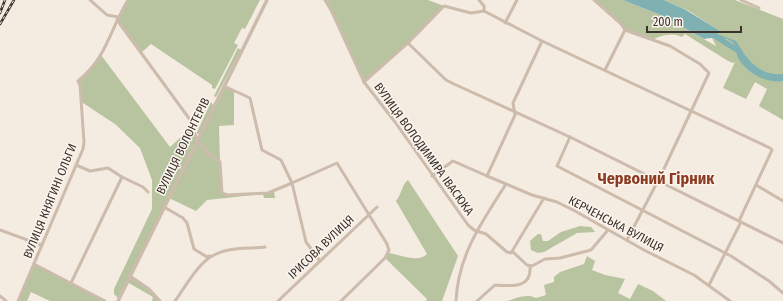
<svg xmlns="http://www.w3.org/2000/svg" width="783" height="301" font-family="'Fira Sans Condensed',sans-serif">
	<style>
		.green { fill: #b8c4a0 }
		.water { fill: #7fb0b2 }
		.lines { fill: none; stroke-linecap: round; stroke-linejoin: round }
		.river { stroke: #7fb0b2; stroke-width: 5.5 }
		.minor { stroke: #cdbbac; stroke-width: 3 }
		.tertiary { stroke: #cdbbac; stroke-width: 3.5 }
		.rail-casing { stroke: #3b302b; stroke-width: 2.5 }
		.rail { stroke: #fbf5ee; stroke-width: 1; stroke-dasharray: 3; stroke-linecap: butt }
		.labels { text-anchor: middle; dominant-baseline: central; stroke-width: 3; stroke-linejoin: round; paint-order: stroke }
		.street-label { font-size: 12px; fill: #3b302b; stroke: #fbf5ee }
		.district-label { font-size: 16px; font-weight: bold; fill: #8c3b22; stroke: #fbf5ee }
	</style>
	<rect width="100%" height="100%" fill="#f4ebe1"/>
	<g class="green">
		<polygon points="129,0 260,0 245,29 242,28 234,43 238,45 215,89 212,88 212,85 151,44 142,52 118,20"/>
		<polygon points="325,0 428,0 444,6 408,43 364,82"/>
		<path d="M 594,0 L 623,0 L 663,16 L 716,46 L 712,38 L 720,31 L 689,11 L 664,0 L 735,0 L 783,19 L 783,120 L 759,106 L 767,89 L 755,82 L 746,99 L 723,88 L 735,62 L 733,63 L 728,61 L 685,34 L 682,37 C 673,32 661,35 652,40 L 628,31 Z"/>
		<polygon points="238,48 241,50 216,97 214,96"/>
		<polygon points="101,55 170,147 193,126 197,139 200,133 197,134 197,132 211,102 213,105 224,86 234,92 234,125 219,126 220,162 223,194 268,193 274,190 275,198 264,198 263,194 207,200 196,211 169,198 130,276 141,282 160,301 152,301 153,297 127,282 118,298 114,294 114,289 152,209 152,180 140,148 115,124 80,101 80,85 78,81"/>
		<path d="M 408,180 L 458,256 L 442,301 L 426,301 L 427,299 L 385,258 L 389,253 C 400,255 419,263 427,254 L 396,201 C 402,194 401,186 408,180 Z"/>
		<polygon points="580,226 591,227 595,232 577,233 544,252 538,253 531,250 530,241 538,234 541,234 543,241 548,241 561,232"/>
		<path d="M 587,256 L 595,261 L 592,270 L 605,275 L 625,279 L 618,293 L 630,299 L 638,284 L 653,291 L 666,301 L 507,301 C 516,298 527,293 536,298 L 546,295 L 544,285 L 554,282 L 554,277 L 560,272 L 584,264 Z"/>
		<polygon points="34,264 105,301 50,301 31,292 27,301 18,301"/>
	</g>
	<path class="water" d="M 623,0 L 664,0 L 686,10 L 720,31 L 717,34 L 736,41 C 747,60 759,76 783,74 L 783,81 C 766,84 747,73 738,58 C 736,54 737,50 735,46 C 730,35 712,38 704,39 L 663,16 Z"/>
	<g class="lines">
		<polyline class="river" points="712,34 740,52"/>
		<g class="minor">
			<polyline points="90,0 107,15 118,17"/>
			<polyline points="325,0 331,10 364,82 395,122 468,225 474,230 486,234 507,252 511,253 544,198"/>
			<polyline points="479,0 484,6 484,11"/>
			<polyline points="594,0 621,24 625,30"/>
			<polyline points="741,0 759,8"/>
			<polyline points="484,11 542,41 770,148 772,150 739,221"/>
			<polyline points="117,20 191,121 197,140 209,154 220,162 222,193 227,195 268,193 292,183 306,242 320,261"/>
			<polyline points="505,23 517,0"/>
			<polyline points="625,30 670,46 700,64 709,73 662,173 627,240"/>
			<polyline points="408,43 444,6 471,13 484,11"/>
			<polyline points="605,70 625,30"/>
			<polyline points="364,82 408,43 446,80 454,84 570,137 783,243"/>
			<polyline points="224,86 250,98 262,150 281,160 292,183 337,163 387,244 389,250 385,258 341,301"/>
			<polyline points="570,137 557,166 731,256 769,281 783,293"/>
			<polyline points="432,176 453,161 487,176 515,115 513,103 542,41"/>
			<polyline points="487,176 532,195 557,202 575,211 644,250 694,275 730,301"/>
			<polyline points="122,177 143,187 148,192"/>
			<polyline points="756,185 783,201"/>
			<polyline points="164,207 183,218 187,223 194,249 207,257 210,256"/>
			<polyline points="0,230 41,245"/>
			<polyline points="513,252 527,265 532,266 545,259 560,258 591,250 608,230"/>
			<polyline points="34,264 105,301"/>
			<polyline points="130,276 149,289 160,301"/>
			<polyline points="71,283 122,177 108,168 90,171 76,165"/>
			<polyline points="709,285 741,222"/>
			<polyline points="0,296 6,301"/>
			<path d="M 18,301 L 83,149 L 84,142 L 80,85 L 78,81 C 107,58 110,29 128,0"/>
			<path d="M 175,301 C 186,286 198,262 216,254 C 230,247 249,249 265,247"/>
			<polyline points="278,301 377,207"/>
			<path d="M 456,301 C 458,255 482,222 506,184"/>
			<path d="M 477,301 L 495,285 C 511,286 532,289 530,266"/>
		</g>
		<polyline class="tertiary" points="118,301 267,0"/>
		<g class="rail-casing">
			<g id="rail">
				<polyline points="0,13 5,0"/>
				<polyline points="0,24 14,0"/>
			</g>
		</g>
		<use href="#rail" class="rail"/>
	</g>
	<g class="labels">
		<g class="street-label">
			<text transform="translate(183 146) rotate(-64)">ВУЛИЦЯ ВОЛОНТЕРІВ</text>
			<text transform="translate(424 149) rotate(54)">ВУЛИЦЯ ВОЛОДИМИРА ІВАСЮКА</text>
			<text transform="translate(50 201) rotate(-68)">ВУЛИЦЯ КНЯГИНІ ОЛЬГИ</text>
			<text transform="translate(616 224) rotate(28)">КЕРЧЕНСЬКА ВУЛИЦЯ</text>
			<text transform="translate(321 247) rotate(-44)">ІРИСОВА ВУЛИЦЯ</text>
		</g>
		<g class="district-label">
			<text x="656" y="178">Червоний Гірник</text>
		</g>
	</g>
	<path d="M647 26v6h94v-6" fill="none" stroke="#3b302b" stroke-width="2"/>
	<text x="653" y="26" font-size="12" fill="#3b302b" stroke="#fbf5ee" stroke-width="3" paint-order="stroke">200 m</text>
</svg>
